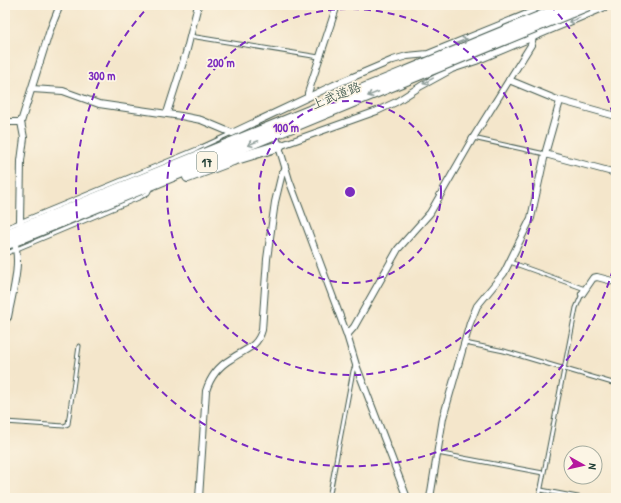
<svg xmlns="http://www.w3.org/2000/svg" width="621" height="503" font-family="'Patrick Hand','Klee One',sans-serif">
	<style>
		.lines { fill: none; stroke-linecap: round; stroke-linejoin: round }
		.service-casing { stroke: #3f564b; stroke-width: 5 }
		.minor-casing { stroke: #3f564b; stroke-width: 8 }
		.trunk-casing { stroke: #3f564b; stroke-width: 12 }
		.service { stroke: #fff; stroke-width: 3 }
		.minor { stroke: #fff; stroke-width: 6 }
		.trunk { stroke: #fff; stroke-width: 10 }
		.trunk-bridge-casing { stroke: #3f564b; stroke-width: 12; stroke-linecap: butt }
		.trunk-bridge { stroke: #fff; stroke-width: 10 }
		.oneway { stroke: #8f9e9a }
		.ring { fill: none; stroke: #7b2cbf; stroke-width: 2; stroke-dasharray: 7 5 }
		.labels { text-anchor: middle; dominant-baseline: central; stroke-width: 3.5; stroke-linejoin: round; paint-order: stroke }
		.shield { fill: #fcf5e5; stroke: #617469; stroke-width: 1 }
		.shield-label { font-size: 12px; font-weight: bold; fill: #1f3d34 }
		.street-label { font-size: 13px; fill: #1f3d34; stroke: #fcf5e5 }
		.centre { fill: #7b2cbf; stroke: #fcf5e5; stroke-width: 2 }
		.ring-label { font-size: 12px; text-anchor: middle; font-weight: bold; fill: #7b2cbf; stroke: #fcf5e5; stroke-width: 3.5; stroke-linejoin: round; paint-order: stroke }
	</style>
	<rect width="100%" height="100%" fill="#fcf5e5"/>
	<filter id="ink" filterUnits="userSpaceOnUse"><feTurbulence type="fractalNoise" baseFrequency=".025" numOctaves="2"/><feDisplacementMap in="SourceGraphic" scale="8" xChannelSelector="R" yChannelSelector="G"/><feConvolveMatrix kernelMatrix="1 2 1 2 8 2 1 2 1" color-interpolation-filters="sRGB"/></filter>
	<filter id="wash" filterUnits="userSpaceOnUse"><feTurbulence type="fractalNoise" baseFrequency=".012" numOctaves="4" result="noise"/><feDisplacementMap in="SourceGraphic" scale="16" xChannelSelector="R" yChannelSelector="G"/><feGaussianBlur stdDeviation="0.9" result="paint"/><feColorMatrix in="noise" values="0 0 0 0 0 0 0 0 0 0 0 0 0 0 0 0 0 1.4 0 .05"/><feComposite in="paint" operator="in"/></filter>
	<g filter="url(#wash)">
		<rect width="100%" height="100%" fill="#f4e6cb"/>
	</g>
	<g filter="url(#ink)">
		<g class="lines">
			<g class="service-casing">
				<g id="service">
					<polyline points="190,36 319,57"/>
					<polyline points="473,138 545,154"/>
					<polyline points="5,228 197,149 232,133"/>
					<polyline points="5,254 141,197 148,193 150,189"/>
					<polyline points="510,262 585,289"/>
					<polyline points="5,329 8,317"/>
					<polyline points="465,343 504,351 616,384"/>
					<polyline points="5,422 64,426 68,424 79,346"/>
					<polyline points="437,453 543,473"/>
					<polyline points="541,490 583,498"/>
					<polyline points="329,498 353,371 355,366"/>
					<polyline points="539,498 576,308 582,294"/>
				</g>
			</g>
			<g class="minor-casing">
				<g id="minor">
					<polyline points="509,80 555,99 616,116"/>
					<polyline points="32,89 63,91 99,104 181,116 201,120 232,133 334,85 393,60 407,56 428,54 549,5"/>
					<polyline points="308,97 308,93 337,5"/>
					<polyline points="167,113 186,53 198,5"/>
					<polyline points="5,122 21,122"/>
					<polyline points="277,140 289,180 347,335 356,365 407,498"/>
					<polyline points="279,146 377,111 396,102 421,86 452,69 476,61 610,5"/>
					<polyline points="545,154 616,173"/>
					<polyline points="21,228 20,222 21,161 24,138 21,122 50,30 60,5"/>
					<polyline points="582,294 593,278 597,277 616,282"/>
					<path d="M 8,317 C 12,295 22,262 14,242"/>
					<polyline points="347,335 354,327 398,249 430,213 473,138 531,45 533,37 529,26"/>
					<path d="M 199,498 L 206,391 C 210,378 219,366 231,359 C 245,349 257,348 262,330 L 267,259 L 275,202 L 282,173 L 285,170"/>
					<polyline points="430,498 443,418 470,323 477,306 504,273 531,218 545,154 560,101"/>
				</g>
			</g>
			<g class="trunk-casing">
				<g id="trunk">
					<polyline points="188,177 233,160 279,146"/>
					<polyline points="5,235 405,72"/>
					<polyline points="5,245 409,79"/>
				</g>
			</g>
			<use href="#service" class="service"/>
			<use href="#minor" class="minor"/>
			<use href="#trunk" class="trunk"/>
			<g class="trunk-bridge-casing">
				<g id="trunk-bridge">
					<polyline points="405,72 568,5"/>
					<polyline points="409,79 589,5"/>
				</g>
			</g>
			<use href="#trunk-bridge" class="trunk-bridge"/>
		</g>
		<defs><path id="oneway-shaft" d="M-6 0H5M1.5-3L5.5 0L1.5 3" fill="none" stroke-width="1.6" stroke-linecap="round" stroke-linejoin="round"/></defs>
		<g class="oneway">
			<use href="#oneway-shaft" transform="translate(574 20) rotate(158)"/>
			<use href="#oneway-shaft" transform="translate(462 41) rotate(-22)"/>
			<use href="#oneway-shaft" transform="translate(428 81) rotate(151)"/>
			<use href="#oneway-shaft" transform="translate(373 94) rotate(158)"/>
			<use href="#oneway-shaft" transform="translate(253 143) rotate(158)"/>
		</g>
	</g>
	<g class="ring">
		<circle cx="350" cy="192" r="91"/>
		<circle cx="350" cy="192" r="183"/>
		<path d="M616 258A274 274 0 1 1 150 5M550 5A274 274 0 0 1 616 126"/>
	</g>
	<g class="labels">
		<rect class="shield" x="197" y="152" width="20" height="20" rx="3"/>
		<g class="shield-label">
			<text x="207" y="162">17</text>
		</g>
		<g class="street-label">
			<text transform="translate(336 95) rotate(-22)">上武道路</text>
		</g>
	</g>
	<circle cx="350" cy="192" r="6" class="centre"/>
	<g class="ring-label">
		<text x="221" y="67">200 m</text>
		<text x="102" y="80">300 m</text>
		<text x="286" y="132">100 m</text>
	</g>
	<rect width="621" height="503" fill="none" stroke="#fcf5e5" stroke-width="20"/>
	<g transform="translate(583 465) rotate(98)"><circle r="19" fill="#fcf5e5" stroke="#a4ab9e"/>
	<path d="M0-3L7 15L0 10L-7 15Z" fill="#b5179e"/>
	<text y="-6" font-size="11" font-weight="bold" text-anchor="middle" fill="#1f3d34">N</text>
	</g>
</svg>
